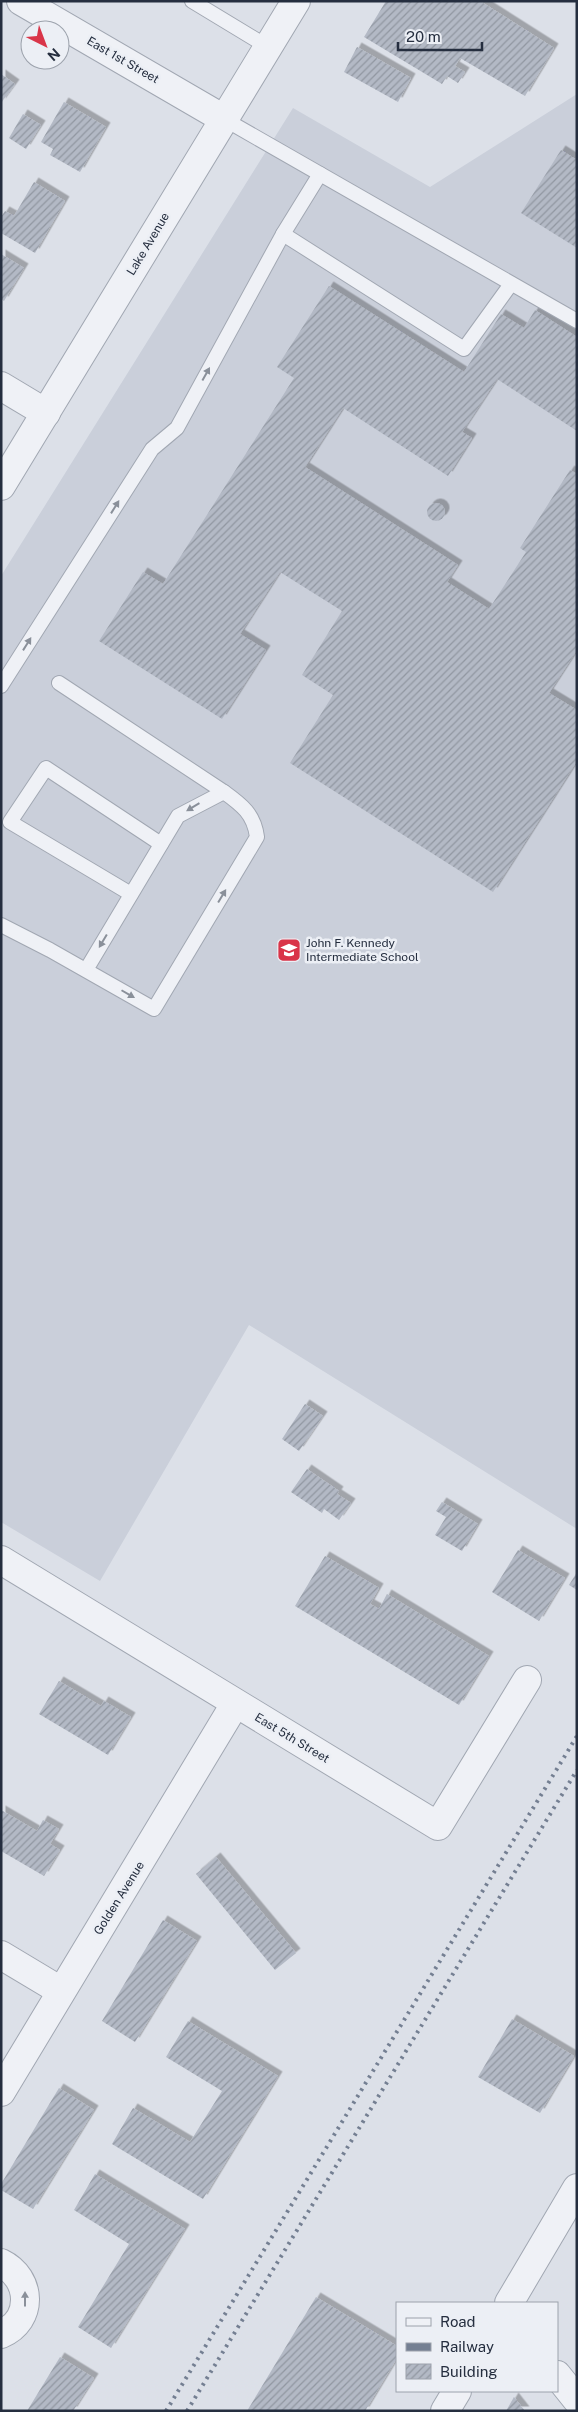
<svg xmlns="http://www.w3.org/2000/svg" width="578" height="2412" font-family="'Public Sans',sans-serif">
	<style>
		.built { fill: #cacfda }
		.building { fill: url(#building-hatch); filter: url(#shadow) }
		.lines { fill: none; stroke-linecap: round; stroke-linejoin: round }
		.service-casing { stroke: #a1a7b2; stroke-width: 16 }
		.minor-casing { stroke: #a1a7b2; stroke-width: 30 }
		.tertiary-casing { stroke: #a1a7b2; stroke-width: 30 }
		.service { stroke: #eff1f6; stroke-width: 14 }
		.minor { stroke: #eff1f6; stroke-width: 28 }
		.tertiary { stroke: #eff1f6; stroke-width: 28 }
		.rail { stroke: #747f92; stroke-width: 4; stroke-dasharray: 2.5 5; stroke-linecap: butt }
		.oneway { fill: #8a909a }
		.labels { text-anchor: middle; dominant-baseline: central; stroke-width: 5; stroke-linejoin: round; paint-order: stroke }
		.street-label { font-size: 12px; fill: #252e3f; stroke: #eceff5 }
		.poi-label { font-size: 12px; fill: #252e3f; stroke: #eceff5; text-anchor: start }
	</style>
	<defs>
		<pattern id="building-hatch" width="6" height="6" patternUnits="userSpaceOnUse" patternTransform="scale(1.25)"><rect width="6" height="6" fill="#b3b9c5"/><path d="M-1 1l2-2M0 6l6-6M5 7l2-2" fill="none" stroke="#9197a1"/></pattern>
		<filter id="shadow"><feDropShadow dx="4.5" dy="-4.5" stdDeviation="0" flood-color="#0004"/></filter>
	</defs>
	<rect width="100%" height="100%" fill="#dce0e8"/>
	<polygon class="built" points="577,94 577,1529 249,1325 100,1581 1,1522 1,576 293,108 430,187"/>
	<g class="building">
		<polygon points="386,1 480,1 554,48 525,96 460,58 455,66 465,72 458,83 447,76 442,84 364,37"/>
		<polygon points="357,47 411,78 398,102 344,72"/>
		<polygon points="1,74 15,84 1,103"/>
		<polygon points="64,102 106,127 80,172 50,155 53,149 41,142"/>
		<polygon points="23,114 41,125 26,149 9,138"/>
		<polygon points="561,150 577,160 577,248 521,213"/>
		<polygon points="34,182 65,201 35,253 1,233 1,217 5,211 14,216"/>
		<polygon points="1,254 24,268 4,301 1,299"/>
		<polygon points="329,286 464,372 501,314 524,328 535,310 577,337 577,431 497,379 462,432 472,438 448,476 343,408 305,467 458,565 447,582 489,609 526,552 520,548 570,470 577,474 577,650 549,693 577,710 577,761 493,892 290,763 333,695 302,675 342,611 280,572 240,634 266,650 222,719 99,641 143,572 163,584 294,378 277,367"/>
		<circle cx="436" cy="512" r="9"/>
		<polygon points="305,1404 323,1416 299,1451 282,1439"/>
		<polygon points="307,1469 339,1491 337,1494 351,1503 339,1520 324,1509 322,1513 291,1492"/>
		<polygon points="442,1502 478,1524 462,1551 435,1535 446,1517 436,1511"/>
		<polygon points="518,1550 565,1578 539,1621 492,1592"/>
		<polygon points="325,1556 379,1588 370,1604 379,1609 387,1594 489,1656 459,1705 295,1606"/>
		<polygon points="577,1572 577,1590 569,1585"/>
		<polygon points="59,1681 101,1706 104,1701 131,1717 108,1755 39,1714"/>
		<polygon points="1,1810 37,1831 43,1820 59,1829 50,1844 60,1850 44,1876 1,1851"/>
		<polygon points="216,1857 296,1953 275,1970 196,1874"/>
		<polygon points="163,1920 197,1941 135,2042 102,2021"/>
		<polygon points="512,2019 574,2056 540,2113 478,2077"/>
		<polygon points="188,2021 278,2076 203,2199 112,2144 133,2108 190,2142 222,2091 166,2057"/>
		<polygon points="59,2088 94,2110 33,2209 1,2190 1,2184"/>
		<polygon points="95,2174 185,2229 111,2348 78,2327 129,2244 74,2210"/>
		<polygon points="316,2297 397,2346 397,2358 365,2411 247,2411"/>
		<polygon points="60,2357 94,2378 73,2411 27,2411"/>
		<polygon points="514,2397 525,2411 506,2411"/>
	</g>
	<g class="lines">
		<g class="service-casing">
			<g id="service">
				<polyline points="192,1 268,47"/>
				<polyline points="224,119 577,321"/>
				<polyline points="283,234 464,349 511,284"/>
				<polyline points="59,683 224,792"/>
				<polyline points="1,686 152,449 177,428 283,234 320,174"/>
				<polyline points="131,894 10,822 46,768 161,844"/>
				<path d="M 1,925 L 50,950 L 154,1009 L 257,837 C 254,814 242,805 224,792 L 178,816 L 86,970"/>
			</g>
		</g>
		<g class="minor-casing">
			<g id="minor">
				<polyline points="21,1 224,119"/>
				<polyline points="1,386 46,413"/>
				<polyline points="1,1560 438,1826 527,1680"/>
				<polyline points="1,1955 61,1991"/>
				<polyline points="1,2092 235,1704"/>
				<path d="M 1,2263 C 32,2278 34,2320 1,2334"/>
				<polyline points="557,2375 577,2400"/>
			</g>
		</g>
		<g class="tertiary-casing">
			<g id="tertiary">
				<polyline points="1,486 296,1"/>
				<polyline points="509,2303 577,2188"/>
				<polyline points="445,2411 457,2391"/>
			</g>
		</g>
		<use href="#service" class="service"/>
		<use href="#minor" class="minor"/>
		<use href="#tertiary" class="tertiary"/>
		<g class="rail">
			<polyline points="166,2411 577,1736"/>
			<polyline points="187,2411 577,1770"/>
		</g>
	</g>
	<defs><path id="oneway-solid" d="M-6-.8H1V-3.2L6.5 0L1 3.2V.8H-6Z" transform="scale(1.25)"/></defs>
	<g class="oneway">
		<use href="#oneway-solid" transform="translate(206 374) rotate(-61)"/>
		<use href="#oneway-solid" transform="translate(115 507) rotate(-58)"/>
		<use href="#oneway-solid" transform="translate(27 644) rotate(-58)"/>
		<use href="#oneway-solid" transform="translate(193 807) rotate(149)"/>
		<use href="#oneway-solid" transform="translate(222 896) rotate(-59)"/>
		<use href="#oneway-solid" transform="translate(103 941) rotate(121)"/>
		<use href="#oneway-solid" transform="translate(128 994) rotate(30)"/>
		<use href="#oneway-solid" transform="translate(25 2299) rotate(-90)"/>
	</g>
	<defs>
		<g id="school-square" transform="scale(1.25)"><rect x="-9" y="-9" width="18" height="18" rx="4" fill="#d93549" stroke="#eceff5"/><path d="M0-5L7-2L0 1L-7-2ZM-4 1L0 2.5L4 1V4Q0 6-4 4Z" fill="#fff"/></g>
	</defs>
	<g fill-rule="evenodd">
		<use href="#school-square" x="289" y="950"/>
	</g>
	<g class="labels">
		<g class="street-label">
			<text transform="translate(123 60) rotate(30)">East 1st Street</text>
			<text transform="translate(148 244) rotate(-59)">Lake Avenue</text>
			<text transform="translate(292 1738) rotate(31)">East 5th Street</text>
			<text transform="translate(119 1898) rotate(-58)">Golden Avenue</text>
		</g>
		<g class="poi-label">
			<text x="306" y="943">John F. Kennedy<tspan x="306" dy="14">Intermediate School</tspan></text>
		</g>
	</g>
	<rect width="578" height="2412" fill="none" stroke="#252e3f" stroke-width="5"/>
	<rect x="396" y="2302" width="162" height="90" fill="#eceff5" stroke="#9ca2ac"/>
	<rect x="406" y="2318" width="25" height="8" fill="#eff1f6" stroke="#9ca2ac"/>
	<text x="440" y="2327" font-size="15" fill="#252e3f">Road</text>
	<rect x="406" y="2343" width="25" height="8" fill="#747f92" stroke="#9ca2ac"/>
	<text x="440" y="2352" font-size="15" fill="#252e3f">Railway</text>
	<rect x="406" y="2364" width="25" height="15" fill="url(#building-hatch)" stroke="#9ca2ac"/>
	<text x="440" y="2377" font-size="15" fill="#252e3f">Building</text>
	<g transform="translate(45 45) rotate(138)"><circle r="24" fill="#eceff5" stroke="#9ca2ac"/>
	<path d="M0-4L9 19L0 12L-9 19Z" fill="#d93549"/>
	<text y="-8" font-size="14" font-weight="bold" text-anchor="middle" fill="#252e3f">N</text>
	</g>
	<path d="M398 42v8h84v-8" fill="none" stroke="#252e3f" stroke-width="2.5"/>
	<text x="406" y="42" font-size="15" fill="#252e3f" stroke="#eceff5" stroke-width="4" paint-order="stroke">20 m</text>
</svg>
